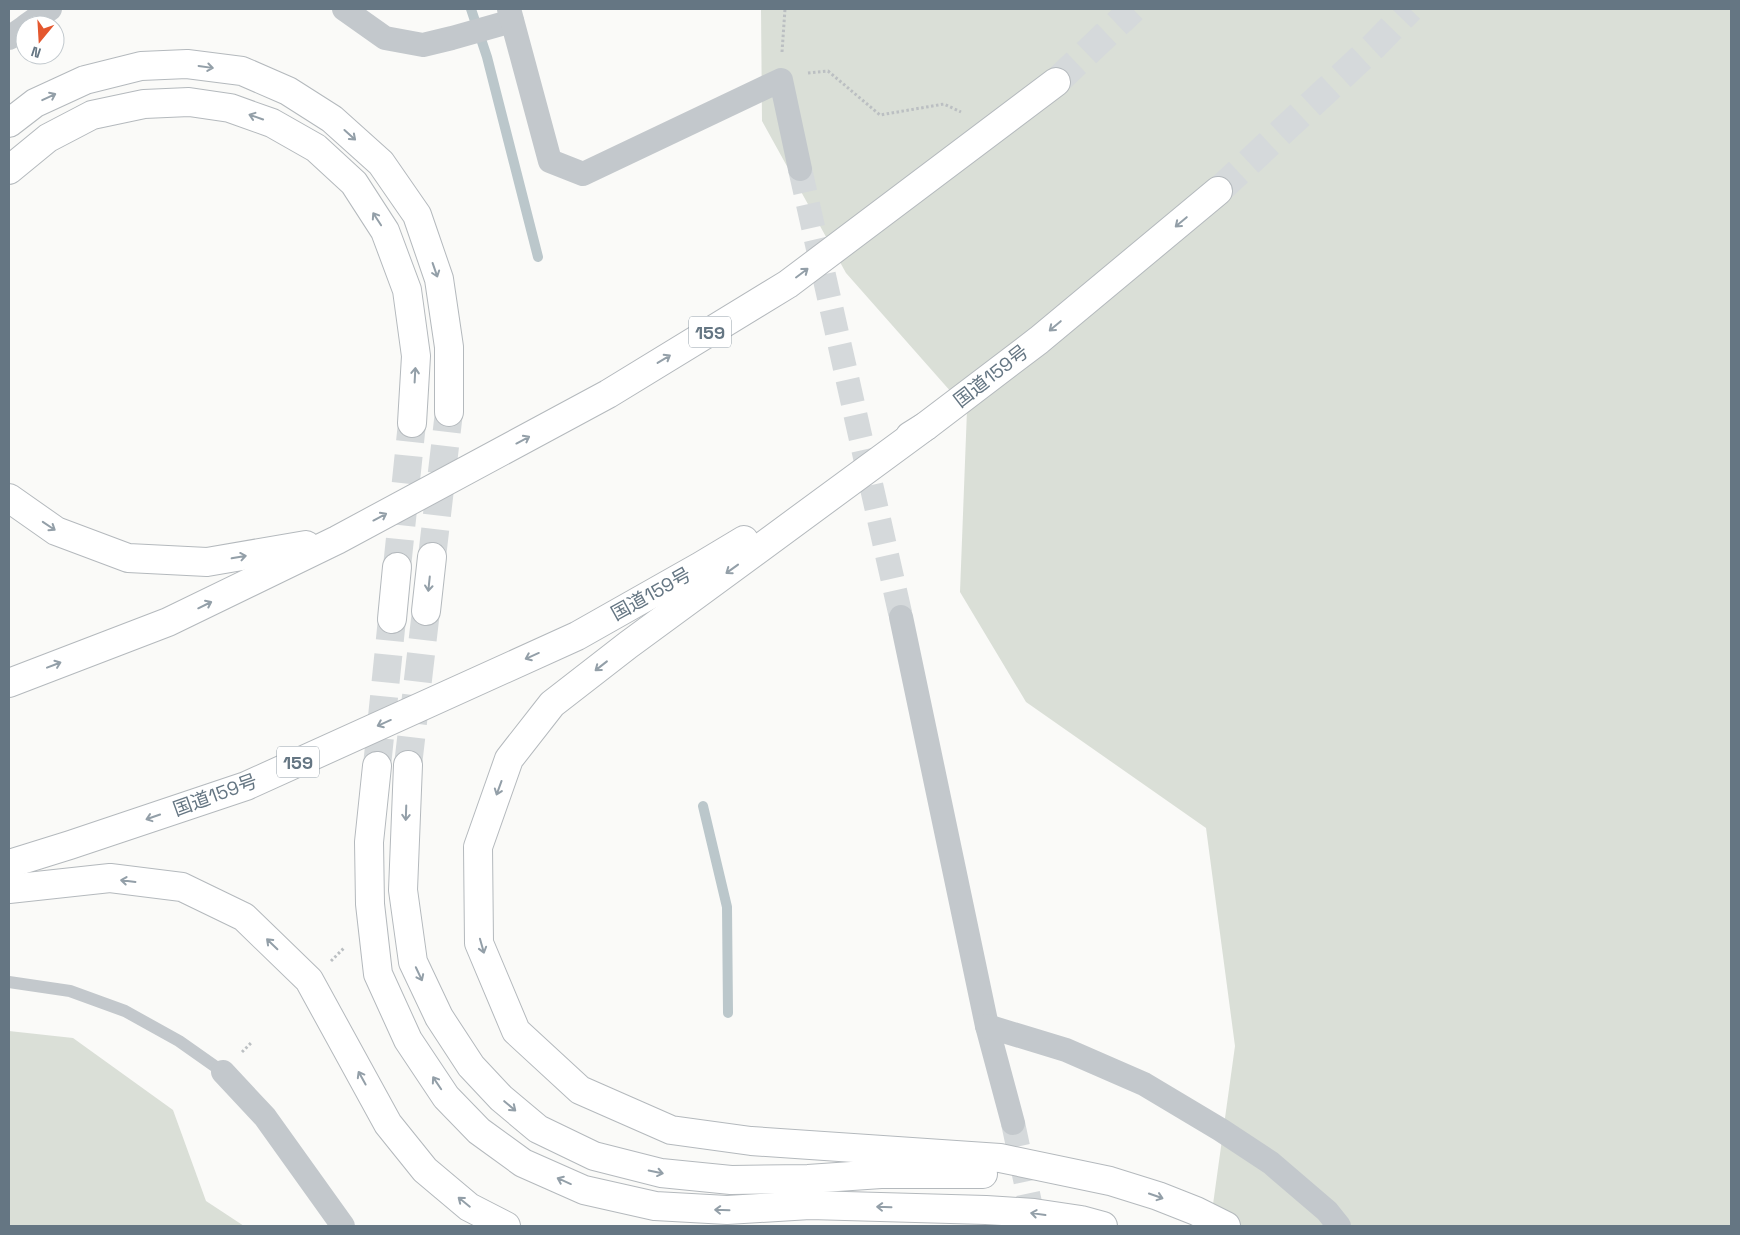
<svg xmlns="http://www.w3.org/2000/svg" width="1740" height="1235" font-family="'Space Grotesk','Noto Sans JP',sans-serif">
	<style>
		.green { fill: #dadfd7 }
		.lines { fill: none; stroke-linecap: round; stroke-linejoin: round }
		.stream { stroke: #bbc7cb; stroke-width: 10 }
		.street-tunnel { stroke: #d5d9db; stroke-width: 24; stroke-dasharray: 24 12; stroke-linecap: butt }
		.highway-tunnel { stroke: #d5d9db; stroke-width: 28; stroke-dasharray: 28 14; stroke-linecap: butt }
		.highway-casing { stroke: #b4b9bd; stroke-width: 30 }
		.path { stroke: #bbbfc2; stroke-width: 3; stroke-dasharray: 2.5 2.5; stroke-linecap: butt }
		.lane { stroke: #c3c8cc; stroke-width: 12 }
		.street { stroke: #c3c8cc; stroke-width: 24 }
		.highway { stroke: #fff; stroke-width: 28 }
		.oneway { stroke: #939fa8 }
		.labels { text-anchor: middle; dominant-baseline: central; stroke-width: 5; stroke-linejoin: round; paint-order: stroke }
		.shield { fill: #fff; stroke: #939fa8; stroke-width: 1 }
		.shield-label { font-size: 18px; font-weight: bold; fill: #657683 }
		.street-label { font-size: 19px; fill: #657683; stroke: #fff }
	</style>
	<rect width="100%" height="100%" fill="#fafaf8"/>
	<g class="green">
		<polygon points="761,9 1731,9 1731,1226 1210,1226 1235,1046 1206,828 1026,702 960,592 967,410 846,273 762,121"/>
		<polygon points="9,1031 73,1038 173,1110 206,1201 244,1226 9,1226"/>
	</g>
	<g class="lines">
		<g class="stream">
			<polyline points="471,9 487,57 538,257"/>
			<polyline points="703,806 727,907 728,1013"/>
		</g>
		<g class="street-tunnel">
			<polyline points="800,169 901,617"/>
			<polyline points="1013,1123 1035,1226"/>
		</g>
		<g class="highway-tunnel">
			<polyline points="1056,82 1133,9"/>
			<polyline points="1218,191 1373,47 1410,9"/>
			<polyline points="432,557 449,412"/>
			<polyline points="397,567 412,423"/>
			<polyline points="408,765 426,611"/>
			<polyline points="377,766 392,619"/>
		</g>
		<g class="highway-casing">
			<g id="highway">
				<polyline points="9,123 35,103 85,80 141,66 187,64 242,71 288,91 332,119 381,163 417,215 439,279 449,347 449,412"/>
				<polyline points="9,170 48,138 92,115 144,104 189,102 230,108 272,123 316,148 354,183 385,231 407,290 416,356 412,423"/>
				<polyline points="926,426 628,645 552,704 509,759 478,847 479,943 516,1031 580,1090 671,1130 751,1141 1000,1158 1110,1181 1158,1196 1196,1211 1226,1226"/>
				<polyline points="910,436 926,426 1039,340 1218,191"/>
				<polyline points="9,498 56,531 128,558 207,562 306,545"/>
				<polyline points="426,611 432,557"/>
				<polyline points="392,619 397,567"/>
				<polyline points="9,683 168,622 337,540 608,394 788,284 1056,82"/>
				<polyline points="408,765 403,890 413,962 439,1017 471,1066 501,1098 538,1129 594,1156 661,1173 731,1180 808,1179 881,1174 983,1174"/>
				<polyline points="377,766 369,842 370,904 378,974 408,1040 446,1097 479,1131 523,1163 584,1190 655,1206 727,1210 810,1205 986,1210 1034,1213 1081,1220 1103,1226"/>
				<polyline points="9,864 70,845 246,786 577,636 699,567 744,540"/>
				<polyline points="9,889 110,878 182,887 244,917 309,980 388,1124 425,1170 469,1207 506,1226"/>
			</g>
		</g>
		<g class="path">
			<polyline points="782,52 785,9"/>
			<polyline points="808,73 828,71 880,115 944,104 961,112"/>
			<polyline points="331,961 344,948"/>
			<polyline points="242,1052 252,1042"/>
		</g>
		<polyline class="lane" points="9,982 70,991 125,1011 179,1041 223,1072"/>
		<g class="street">
			<polyline points="344,9 385,38 423,45 452,38 512,21"/>
			<polyline points="509,9 550,161 583,174 781,80 800,169"/>
			<polyline points="27,25 50,9"/>
			<polyline points="9,38 25,27"/>
			<polyline points="901,617 987,1026 1013,1123"/>
			<polyline points="987,1026 1066,1050 1144,1084 1221,1130 1271,1163 1327,1211 1339,1226"/>
			<polyline points="223,1072 265,1117 343,1226"/>
		</g>
		<use href="#highway" class="highway"/>
	</g>
	<defs><path id="oneway-shaft" d="M-6 0H5M1.5-3L5.5 0L1.5 3" fill="none" stroke-width="1.6" stroke-linecap="round" stroke-linejoin="round" transform="scale(1.25)"/></defs>
	<g class="oneway">
		<use href="#oneway-shaft" transform="translate(206 67) rotate(8)"/>
		<use href="#oneway-shaft" transform="translate(49 97) rotate(-25)"/>
		<use href="#oneway-shaft" transform="translate(256 117) rotate(-161)"/>
		<use href="#oneway-shaft" transform="translate(350 135) rotate(42)"/>
		<use href="#oneway-shaft" transform="translate(377 219) rotate(-123)"/>
		<use href="#oneway-shaft" transform="translate(1181 222) rotate(140)"/>
		<use href="#oneway-shaft" transform="translate(435 270) rotate(71)"/>
		<use href="#oneway-shaft" transform="translate(802 273) rotate(-37)"/>
		<use href="#oneway-shaft" transform="translate(1055 326) rotate(140)"/>
		<use href="#oneway-shaft" transform="translate(664 359) rotate(-31)"/>
		<use href="#oneway-shaft" transform="translate(415 375) rotate(-87)"/>
		<use href="#oneway-shaft" transform="translate(523 440) rotate(-28)"/>
		<use href="#oneway-shaft" transform="translate(380 517) rotate(-28)"/>
		<use href="#oneway-shaft" transform="translate(49 526) rotate(34)"/>
		<use href="#oneway-shaft" transform="translate(239 557) rotate(-10)"/>
		<use href="#oneway-shaft" transform="translate(732 569) rotate(144)"/>
		<use href="#oneway-shaft" transform="translate(429 584) rotate(96)"/>
		<use href="#oneway-shaft" transform="translate(205 605) rotate(-26)"/>
		<use href="#oneway-shaft" transform="translate(532 656) rotate(156)"/>
		<use href="#oneway-shaft" transform="translate(54 665) rotate(-21)"/>
		<use href="#oneway-shaft" transform="translate(601 666) rotate(142)"/>
		<use href="#oneway-shaft" transform="translate(384 723) rotate(156)"/>
		<use href="#oneway-shaft" transform="translate(499 788) rotate(110)"/>
		<use href="#oneway-shaft" transform="translate(406 813) rotate(92)"/>
		<use href="#oneway-shaft" transform="translate(153 817) rotate(161)"/>
		<use href="#oneway-shaft" transform="translate(128 881) rotate(-173)"/>
		<use href="#oneway-shaft" transform="translate(272 944) rotate(-136)"/>
		<use href="#oneway-shaft" transform="translate(482 946) rotate(74)"/>
		<use href="#oneway-shaft" transform="translate(419 974) rotate(65)"/>
		<use href="#oneway-shaft" transform="translate(362 1078) rotate(-119)"/>
		<use href="#oneway-shaft" transform="translate(437 1083) rotate(-124)"/>
		<use href="#oneway-shaft" transform="translate(510 1106) rotate(40)"/>
		<use href="#oneway-shaft" transform="translate(656 1172) rotate(12)"/>
		<use href="#oneway-shaft" transform="translate(564 1181) rotate(-156)"/>
		<use href="#oneway-shaft" transform="translate(1156 1196) rotate(19)"/>
		<use href="#oneway-shaft" transform="translate(464 1202) rotate(-141)"/>
		<use href="#oneway-shaft" transform="translate(884 1207) rotate(-178)"/>
		<use href="#oneway-shaft" transform="translate(722 1210) rotate(-178)"/>
		<use href="#oneway-shaft" transform="translate(1038 1214) rotate(-172)"/>
	</g>
	<g class="labels">
		<g class="shield">
			<rect x="689" y="316.5" width="42" height="31" rx="4"/>
			<rect x="277" y="746.5" width="42" height="31" rx="4"/>
		</g>
		<g class="shield-label">
			<text x="710" y="332">159</text>
			<text x="298" y="762">159</text>
		</g>
		<g class="street-label">
			<text transform="translate(991 376) rotate(-38)">国道159号</text>
			<text transform="translate(651 594) rotate(-29)">国道159号</text>
			<text transform="translate(215 795) rotate(-20)">国道159号</text>
		</g>
	</g>
	<rect width="1740" height="1235" fill="none" stroke="#657683" stroke-width="20"/>
	<g transform="translate(40 40) rotate(198)"><circle r="24" fill="#ffffff" stroke="#c1c8cd"/>
	<path d="M0-4L9 19L0 12L-9 19Z" fill="#e4572e"/>
	<text y="-8" font-size="14" font-weight="bold" text-anchor="middle" fill="#657683">N</text>
	</g>
</svg>
